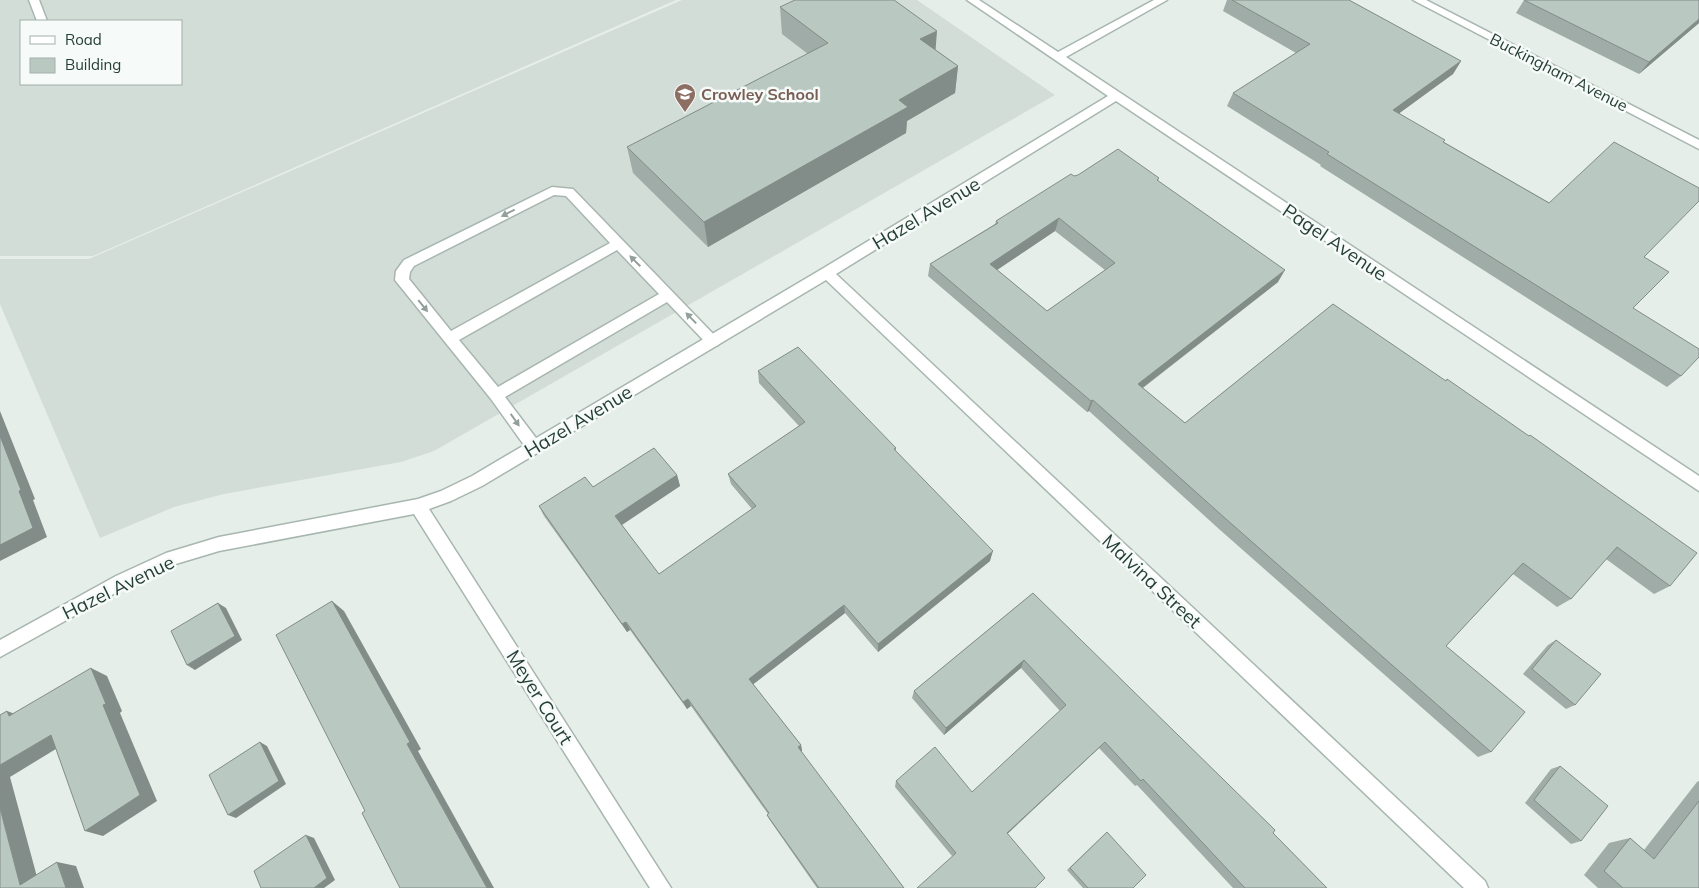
<svg xmlns="http://www.w3.org/2000/svg" width="1699" height="888" font-family="Mulish,sans-serif">
	<style>
		.built { fill: #d3ddd8; fill-rule: evenodd }
		.lines { fill: none; stroke-linecap: round; stroke-linejoin: round }
		.service-casing { stroke: #a8b6b0; stroke-width: 3 }
		.minor-casing { stroke: #a8b6b0; stroke-width: 3 }
		.service { fill: #fff; fill-rule: evenodd }
		.minor { fill: #fff; fill-rule: evenodd }
		.wall { fill: #a0aca7; fill-rule: evenodd }
		.shaded-wall { fill: #828c88 }
		.building { fill: #bac8c2; stroke: #828c88; fill-rule: evenodd }
		.oneway { fill: #929f9b }
		.labels { text-anchor: middle; dominant-baseline: central; stroke-width: 5; stroke-linejoin: round; paint-order: stroke }
		.far-street-label { font-size: 16px; fill: #253f37; stroke: #f6faf8 }
		.far-education-label { font-size: 16px; font-weight: bold; fill: #785e54; stroke: #f6faf8; text-anchor: start }
		.street-label { font-size: 19px; fill: #253f37; stroke: #f6faf8 }
	</style>
	<rect width="100%" height="100%" fill="#e5eee9"/>
	<g class="built">
		<path d="M 0,0 L 676,0 L 93,256 L 0,256 ZM 21,21 L 181,21 L 181,84 L 21,84 Z"/>
		<polygon points="682,0 917,0 1055,95 434,451 401,462 224,494 174,507 100,538 0,304 0,259 89,259"/>
	</g>
	<g class="lines">
		<g class="service-casing">
			<g id="service">
				<polygon points="29,0 39,0 47,21 37,21"/>
				<path d="M 552,187 L 573,189 L 720,341 L 718,345 L 713,347 L 708,345 L 667,302 L 505,397 L 539,442 L 542,447 L 539,452 L 534,453 L 529,452 L 491,399 L 395,280 L 396,271 L 404,260 ZM 554,195 L 566,196 L 610,243 L 451,331 L 409,279 L 410,272 L 414,266 ZM 617,250 L 659,294 L 498,387 L 459,340 Z"/>
			</g>
		</g>
		<g class="minor-casing">
			<g id="minor">
				<polygon points="967,0 979,0 1058,52 1154,0 1167,0 1066,57 1699,476 1699,491 1116,101 836,274 1485,881 1488,888 1464,888 826,280 482,486 451,501 429,509 671,888 650,888 414,514 219,551 169,566 128,586 0,657 0,640 116,576 166,553 219,537 418,499 441,491 472,476 822,269 1108,96"/>
				<polygon points="1413,0 1426,0 1699,140 1699,149"/>
			</g>
		</g>
		<use href="#service" class="service"/>
		<use href="#minor" class="minor"/>
	</g>
	<g class="wall">
		<polygon points="1227,0 1349,0 1461,61 1453,74 1399,113 1444,142 1644,257 1633,308 1681,376 1667,387 1320,166 1321,165 1227,106 1233,93 1296,53 1223,11"/>
		<polygon points="1524,0 1699,23 1639,74 1516,13"/>
		<polygon points="780,7 936,50 958,66 955,93 907,121 906,133 708,247 633,173 627,147 808,54 782,34"/>
		<path d="M 1159,178 L 1158,181 L 1278,282 L 1143,388 L 1185,423 L 1333,304 L 1670,586 L 1654,594 L 1606,559 L 1571,599 L 1557,607 L 1513,574 L 1446,646 L 1491,752 L 1478,757 L 1219,529 L 1089,411 L 1087,412 L 928,276 L 930,264 L 995,224 L 996,221 ZM 1055,231 L 1105,270 L 1047,311 L 997,270 Z"/>
		<polygon points="758,371 896,448 896,451 990,561 878,652 845,613 753,684 801,745 802,751 801,752 904,888 817,888 769,819 767,815 768,814 691,706 687,709 630,630 627,632 544,516 539,506 593,487 677,475 680,486 622,525 659,574 752,509 731,484 728,474 799,426 759,383"/>
		<polygon points="1033,593 1273,833 1327,888 1233,888 1137,785 1135,786 1099,748 1007,834 952,856 895,787 896,781 972,792 1060,711 1021,668 944,735 912,698 914,691"/>
		<polygon points="1556,640 1575,705 1566,709 1523,674 1548,645"/>
		<polygon points="1560,766 1581,841 1571,844 1525,803 1551,769"/>
		<polygon points="1699,781 1699,888 1598,888 1584,875 1609,843 1630,838 1644,850 1697,782"/>
		<polygon points="1107,832 1133,888 1083,888 1067,870"/>
	</g>
	<g class="shaded-wall">
		<polygon points="1699,19 1699,23 1639,74 1649,62"/>
		<polygon points="937,31 935,57 920,39"/>
		<polygon points="1461,61 1453,74 1386,123 1393,110"/>
		<polygon points="958,66 955,93 907,121 906,133 708,247 704,222 899,100"/>
		<polygon points="1059,218 1055,231 988,276 990,264"/>
		<polygon points="1285,270 1278,282 1133,395 1138,384"/>
		<polygon points="1093,400 1089,411 1087,412 1091,401"/>
		<polygon points="0,411 35,499 33,500 47,537 0,561 0,545 19,491 0,436"/>
		<polygon points="677,475 680,486 620,526 615,516"/>
		<polygon points="993,551 990,561 878,652 878,644"/>
		<polygon points="332,601 344,611 421,749 418,751 494,888 487,888 407,744"/>
		<polygon points="218,603 226,608 242,640 195,670 187,665"/>
		<polygon points="844,605 845,613 751,686 749,679"/>
		<polygon points="626,622 630,630 627,632 622,624"/>
		<polygon points="1024,660 1021,668 944,735 946,728"/>
		<polygon points="91,668 107,676 122,711 120,713 157,801 103,836 85,831"/>
		<polygon points="688,699 691,706 687,709 683,702"/>
		<polygon points="7,711 26,718 9,716"/>
		<polygon points="51,735 69,741 10,777 40,888 20,885 0,808 0,765"/>
		<polygon points="260,742 267,746 286,784 236,818 228,815"/>
		<polygon points="1105,742 1099,748 1003,838 1007,833"/>
		<polygon points="801,745 802,751 799,754 798,747"/>
		<polygon points="306,835 314,838 335,880 324,888 314,888"/>
		<polygon points="57,862 76,866 84,888 66,888"/>
	</g>
	<g class="building">
		<polygon points="795,0 894,0 937,31 920,39 958,66 899,100 908,107 704,222 627,147 828,43 780,7"/>
		<polygon points="1232,0 1349,0 1461,61 1393,110 1445,140 1443,142 1549,203 1614,142 1699,188 1699,201 1644,257 1669,272 1633,308 1699,349 1699,357 1681,376 1327,154 1329,152 1233,93 1310,44"/>
		<polygon points="1524,0 1699,0 1699,19 1649,62"/>
		<path d="M 1118,149 L 1159,178 L 1157,180 L 1285,270 L 1138,384 L 1185,423 L 1333,304 L 1446,381 L 1447,379 L 1529,436 L 1530,435 L 1697,553 L 1670,586 L 1617,547 L 1571,599 L 1523,563 L 1446,646 L 1525,712 L 1491,752 L 1226,519 L 1093,400 L 1091,401 L 930,264 L 998,223 L 996,221 L 1071,174 L 1074,176 L 1078,175 ZM 1059,218 L 1115,263 L 1047,311 L 990,264 Z"/>
		<polygon points="798,347 896,448 894,449 993,551 878,644 844,605 749,679 801,745 798,747 904,888 819,888 767,815 769,813 688,699 683,702 626,622 622,624 539,506 585,477 593,487 654,448 677,475 615,516 659,574 756,506 728,474 805,422 758,371"/>
		<polygon points="0,436 21,490 19,491 33,528 0,545"/>
		<polygon points="1033,593 1275,830 1273,833 1327,888 1245,888 1143,779 1141,781 1105,742 1007,833 1045,878 1035,888 917,888 956,853 896,781 935,747 972,792 1066,705 1024,660 946,728 914,691"/>
		<polygon points="332,601 410,742 407,744 487,888 400,888 362,813 365,811 276,635"/>
		<polygon points="218,603 235,636 187,665 171,631"/>
		<polygon points="1556,640 1601,674 1575,705 1532,669"/>
		<polygon points="91,668 106,704 103,705 140,795 85,831 51,735 0,765 0,715 7,711 9,716"/>
		<polygon points="260,742 279,781 228,815 209,775"/>
		<polygon points="1560,766 1608,806 1581,841 1534,800"/>
		<polygon points="1699,801 1699,888 1623,888 1604,871 1630,838 1654,859"/>
		<polygon points="0,808 20,885 57,862 66,888 0,888"/>
		<polygon points="1107,832 1146,875 1133,888 1088,888 1070,868"/>
		<polygon points="306,835 327,878 314,888 261,888 254,871"/>
	</g>
	<defs><path id="oneway-solid" d="M-6-.8H1V-3.2L6.5 0L1 3.2V.8H-6Z" transform="scale(1.25)"/></defs>
	<g class="oneway">
		<use href="#oneway-solid" transform="translate(508 213) rotate(153)"/>
		<use href="#oneway-solid" transform="translate(635 261) rotate(-135)"/>
		<use href="#oneway-solid" transform="translate(423 306) rotate(51)"/>
		<use href="#oneway-solid" transform="translate(691 318) rotate(-134)"/>
		<use href="#oneway-solid" transform="translate(515 420) rotate(55)"/>
	</g>
	<defs>
		<g id="school-pin" transform="scale(1.125)"><path d="M0 17L-7.5 6A9.5 9.5 0 1 1 7.5 6Z" fill="#8d6e63" stroke="#f6faf8"/><path d="M0-5L7-2L0 1L-7-2ZM-4 1L0 2.5L4 1V4Q0 6-4 4Z" fill="#fff"/></g>
	</defs>
	<g fill-rule="evenodd">
		<use href="#school-pin" x="685" y="94"/>
	</g>
	<g class="labels">
		<g class="far-street-label">
			<text transform="translate(1559 72) rotate(27)">Buckingham Avenue</text>
		</g>
		<g class="far-education-label">
			<text x="701" y="94">Crowley School</text>
		</g>
		<g class="street-label">
			<text transform="translate(926 213) rotate(-31)">Hazel Avenue</text>
			<text transform="translate(1335 242) rotate(34)">Pagel Avenue</text>
			<text transform="translate(578 421) rotate(-31)">Hazel Avenue</text>
			<text transform="translate(1152 581) rotate(43)">Malvina Street</text>
			<text transform="translate(118 587) rotate(-26)">Hazel Avenue</text>
			<text transform="translate(540 697) rotate(58)">Meyer Court</text>
		</g>
	</g>
	<rect x="20" y="20" width="162" height="65" fill="#f6faf8" stroke="#a2afab"/>
	<rect x="30" y="36" width="25" height="8" fill="#ffffff" stroke="#a2afab"/>
	<text x="65" y="45" font-size="15" fill="#253f37">Road</text>
	<rect x="30" y="58" width="25" height="15" fill="#bac8c2" stroke="#a2afab"/>
	<text x="65" y="70" font-size="15" fill="#253f37">Building</text>
</svg>
